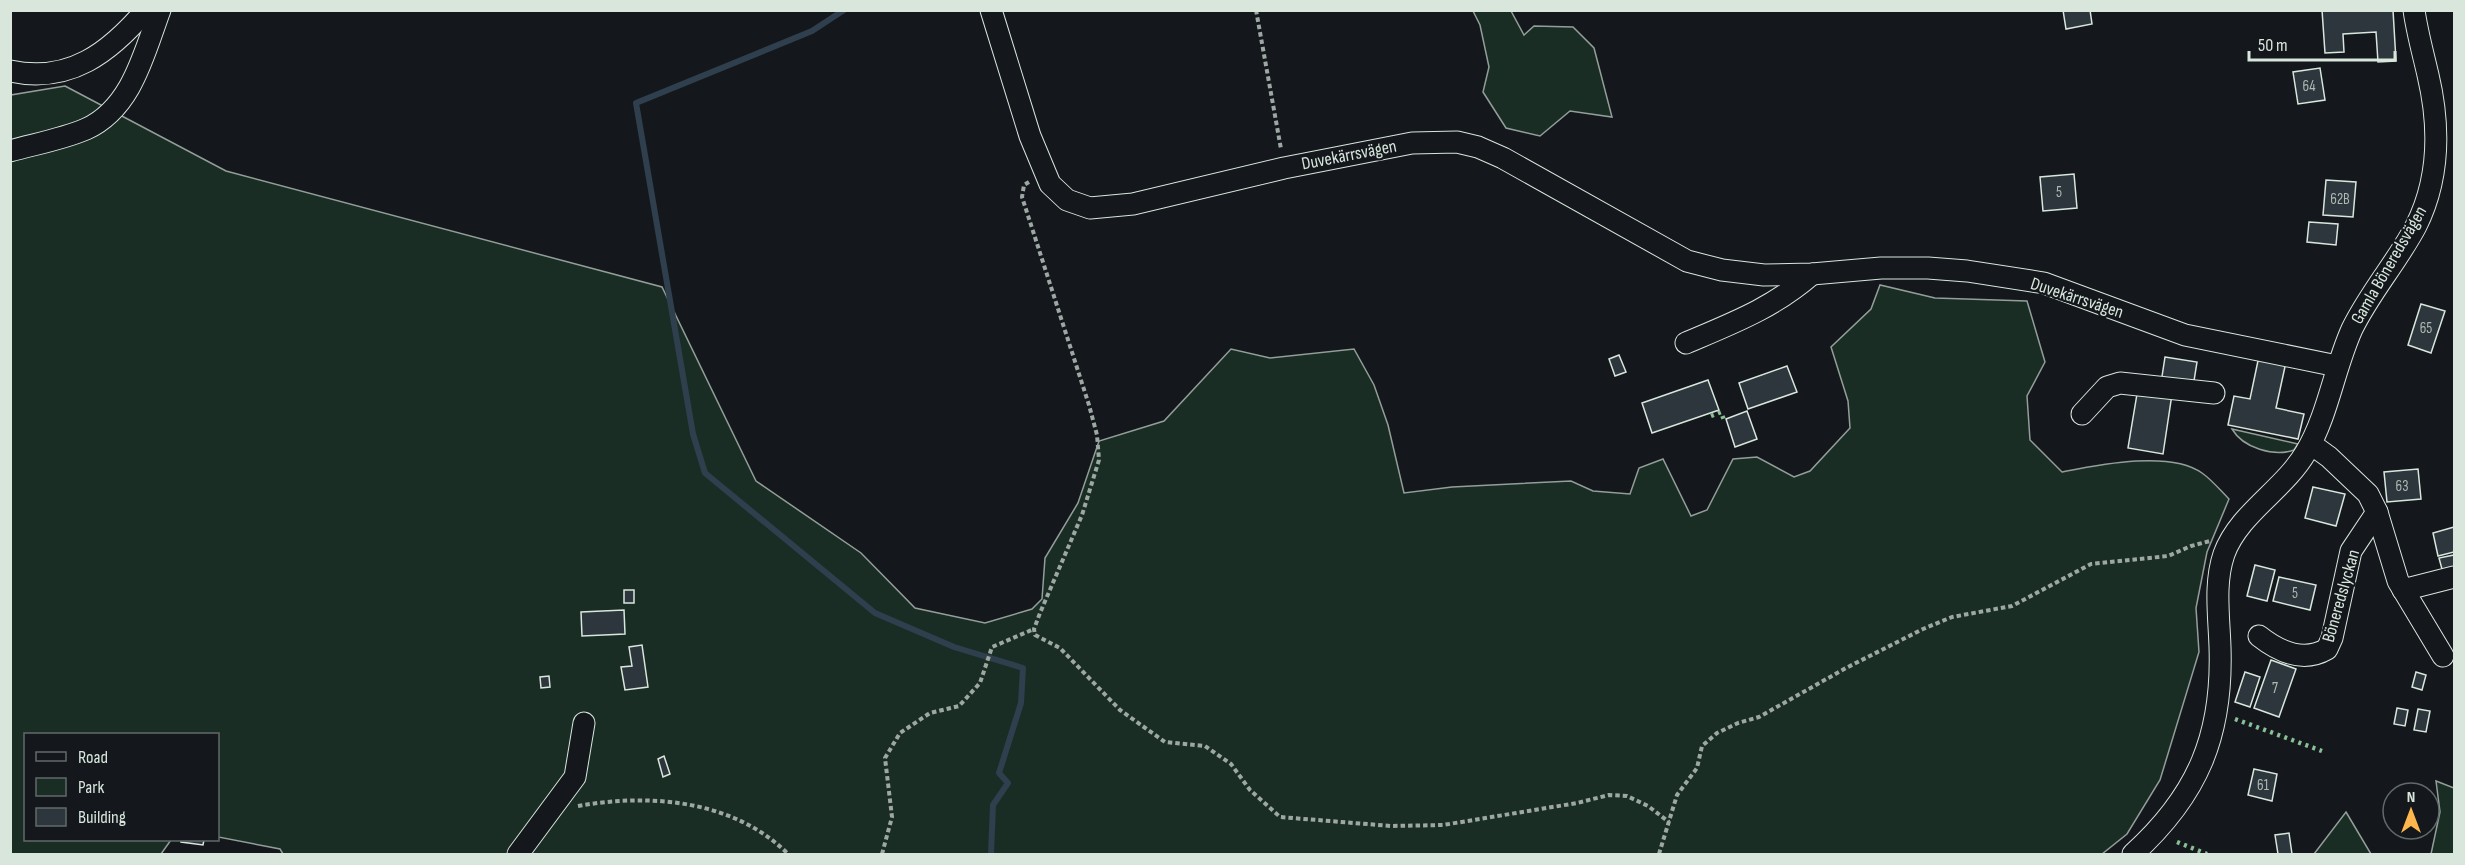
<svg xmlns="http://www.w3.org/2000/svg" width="2465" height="865" font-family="'Sofia Sans Condensed',sans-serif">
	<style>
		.green { fill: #1a2d24; stroke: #939e99; stroke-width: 1.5 }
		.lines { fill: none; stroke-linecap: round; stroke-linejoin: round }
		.stream { stroke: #2f3f4d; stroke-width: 6 }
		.building { fill: #2c363c; stroke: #d8e6dc; stroke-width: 1.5 }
		.minor-casing { stroke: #d8e6dc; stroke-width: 23 }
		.path { stroke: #9da8a2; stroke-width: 4; stroke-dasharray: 4.5 3; stroke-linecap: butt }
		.minor { stroke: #14181c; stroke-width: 21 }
		.hedge { stroke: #8ac095; stroke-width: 4.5; stroke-dasharray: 3 4.5; stroke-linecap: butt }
		.labels { text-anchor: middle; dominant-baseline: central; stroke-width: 4.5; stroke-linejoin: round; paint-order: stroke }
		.number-label { font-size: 15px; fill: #adbab4 }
		.street-label { font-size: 18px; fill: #d8e6dc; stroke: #14181c }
	</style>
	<rect width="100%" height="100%" fill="#14181c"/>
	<g class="green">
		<polygon points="1473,11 1511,11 1524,35 1534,26 1573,27 1594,48 1612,117 1570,111 1540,136 1506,128 1483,92 1489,67 1480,25"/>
		<path d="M 65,86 L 226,171 L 662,287 L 756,481 L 861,553 L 915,608 L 985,623 L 1032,609 L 1042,599 L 1045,558 L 1078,503 L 1099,441 L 1164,421 L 1231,349 L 1270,358 L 1354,349 L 1374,385 L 1388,425 L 1404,493 L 1452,487 L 1571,481 L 1593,491 L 1630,494 L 1639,468 L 1663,459 L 1691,516 L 1707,510 L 1733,459 L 1757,457 L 1794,477 L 1810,471 L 1850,428 L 1848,401 L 1831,347 L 1871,309 L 1880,285 L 1935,298 L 2027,301 L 2045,362 L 2027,396 L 2030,440 L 2062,472 C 2098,465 2170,450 2202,473 C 2212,480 2221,491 2229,499 L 2207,552 L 2196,608 L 2199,652 L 2160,780 L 2127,834 L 2102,854 L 283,854 L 280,849 L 218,837 L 218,734 L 26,734 L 26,840 L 171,840 L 161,854 L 11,854 L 11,95 Z"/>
		<path d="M 2232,429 L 2298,444 L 2294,450 C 2274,457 2243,448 2232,429 Z"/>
		<polygon points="2436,781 2454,788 2454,854 2431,854 2440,812"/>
		<polygon points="2346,812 2371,854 2314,854"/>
	</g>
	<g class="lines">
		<polyline class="stream" points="844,10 812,31 636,103 693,434 705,473 875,613 954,647 1023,668 1021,703 999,773 1008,783 993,805 991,854"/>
	</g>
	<g class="building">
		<polygon points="2063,10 2090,10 2092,24 2066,29"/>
		<polygon points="2322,10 2393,10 2396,61 2378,62 2376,32 2343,34 2344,52 2325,53"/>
		<polygon points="2320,68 2325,100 2298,104 2293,72"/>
		<polygon points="2074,174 2077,208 2043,211 2040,177"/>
		<polygon points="2326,180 2356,182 2353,217 2323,215"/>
		<polygon points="2309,222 2338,224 2336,245 2307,242"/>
		<polygon points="2421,304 2445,311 2431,353 2408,345"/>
		<polygon points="1619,355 1626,372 1615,376 1609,359"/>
		<polygon points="2259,356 2286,362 2276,408 2304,414 2298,439 2228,425 2234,396 2250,399"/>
		<polygon points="2165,357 2197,362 2193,387 2161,383"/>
		<polygon points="1787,366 1797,392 1748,409 1739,383"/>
		<polygon points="1708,380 1719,410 1652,433 1642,403"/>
		<polygon points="2138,388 2172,394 2163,454 2128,448"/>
		<polygon points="1747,411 1757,439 1735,447 1726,419"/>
		<polygon points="2418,469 2421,499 2387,502 2384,472"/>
		<polygon points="2313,487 2345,494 2336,526 2305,518"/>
		<polygon points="2454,527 2454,552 2438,556 2433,533"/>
		<polygon points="2454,555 2454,571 2443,573 2439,558"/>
		<polygon points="2255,565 2275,570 2267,601 2247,596"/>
		<polygon points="2279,577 2316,585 2310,610 2273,601"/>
		<rect x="624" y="590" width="10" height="13"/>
		<polygon points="624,610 625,634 582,636 581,612"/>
		<polygon points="642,645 648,687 625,690 621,667 632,666 629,647"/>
		<polygon points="2271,660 2296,669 2279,717 2254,708"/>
		<polygon points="2245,672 2260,677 2250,707 2235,702"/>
		<polygon points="2416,672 2426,675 2422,690 2412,687"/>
		<polygon points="549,676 550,687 541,688 540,677"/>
		<polygon points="2397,708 2408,710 2405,726 2394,724"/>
		<polygon points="2418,709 2430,711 2426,732 2414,730"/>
		<polygon points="664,756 670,774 663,777 658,759"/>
		<polygon points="2254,769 2277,774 2272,801 2248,795"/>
		<polygon points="2289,833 2292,854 2278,854 2275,835"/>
		<polygon points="181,840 204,840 203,845 181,842"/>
	</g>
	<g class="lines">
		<g class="minor-casing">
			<g id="minor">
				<polyline points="991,10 1030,136 1050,184 1067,200 1090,208 1133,204 1284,168 1412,143 1457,142 1478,147 1503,158 1687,261 1722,270 1764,275 1812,274 1881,268 1928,268 1967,271 2044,283 2185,335 2337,366"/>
				<path d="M 10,71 C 70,84 110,52 146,10"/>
				<path d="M 10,151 C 35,144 63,139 86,129 C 132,108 144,53 160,10"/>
				<path d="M 1686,343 C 1733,323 1773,308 1812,274"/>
				<polyline points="2082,414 2107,387 2120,383 2214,393"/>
				<polyline points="2311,444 2329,457 2368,494 2377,512 2398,581 2443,656"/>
				<polyline points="2403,590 2454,577"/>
				<path d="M 2259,636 C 2278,651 2303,663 2327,649 L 2332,638 L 2351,551 L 2377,512"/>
				<polyline points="518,854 575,777 584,723"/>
				<path d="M 2133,854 C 2198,795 2223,735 2220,647 C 2219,616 2214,583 2224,554 C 2239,513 2284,490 2306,452 C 2328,415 2334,369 2352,329 C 2370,292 2397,262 2416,226 C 2440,178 2440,126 2428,75 C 2423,53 2417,32 2414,10"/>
			</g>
		</g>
		<g class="path">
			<polyline points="1256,10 1281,149"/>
			<polyline points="1029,182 1024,185 1022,197 1089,405 1097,435 1099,460 1082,515 1040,613 1034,629 1035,635 1060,648 1120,710 1165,742 1205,746 1231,764 1250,790 1280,817 1391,826 1443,825 1577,803 1609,795 1627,796 1648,806 1669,822"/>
			<path d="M 578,806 C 650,793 734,800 788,854"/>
			<polyline points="882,854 892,817 885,758 900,733 930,713 959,706 980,683 992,647 1034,629"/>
			<polyline points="1659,854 1677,795 1697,768 1702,746 1717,733 1738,723 1759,717 1846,668 1923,629 1952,617 2012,606 2091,564 2168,556 2191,546 2210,541"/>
		</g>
		<use href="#minor" class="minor"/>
		<g class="hedge">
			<polyline points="1711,416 1721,412 1725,423"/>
			<polyline points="2235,719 2322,751"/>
			<polyline points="2177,842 2207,854"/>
		</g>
	</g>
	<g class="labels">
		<g class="number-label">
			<text x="2309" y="86">64</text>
			<text x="2059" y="192">5</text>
			<text x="2340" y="199">62B</text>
			<text x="2426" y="328">65</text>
			<text x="2402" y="486">63</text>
			<text x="2295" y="593">5</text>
			<text x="2275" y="688">7</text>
			<text x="2263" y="785">61</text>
		</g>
		<g class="street-label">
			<text transform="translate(1349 155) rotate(-11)">Duvekärrsvägen</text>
			<text transform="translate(2389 265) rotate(-60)">Gamla Böneredsvägen</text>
			<text transform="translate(2077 298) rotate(18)">Duvekärrsvägen</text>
			<text transform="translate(2341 596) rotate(-74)">Böneredslyckan</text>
		</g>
	</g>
	<rect width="2465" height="865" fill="none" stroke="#d8e6dc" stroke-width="24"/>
	<rect x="24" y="733" width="195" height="108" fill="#14181c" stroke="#626a69" stroke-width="1.5"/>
	<rect x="36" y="752" width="30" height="9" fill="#14181c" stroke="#626a69" stroke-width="1.5"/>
	<text x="78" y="763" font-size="18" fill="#d8e6dc">Road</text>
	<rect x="36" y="778" width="30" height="18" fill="#1a2d24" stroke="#626a69" stroke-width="1.5"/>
	<text x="78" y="793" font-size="18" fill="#d8e6dc">Park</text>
	<rect x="36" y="808" width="30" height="18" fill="#2c363c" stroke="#626a69" stroke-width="1.5"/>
	<text x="78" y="823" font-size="18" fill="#d8e6dc">Building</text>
	<g transform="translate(2411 811)"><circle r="28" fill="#14181c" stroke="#626a69" stroke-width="1.5"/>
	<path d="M0-4.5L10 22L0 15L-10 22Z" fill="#ffb74d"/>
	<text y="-9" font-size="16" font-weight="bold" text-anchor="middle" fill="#d8e6dc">N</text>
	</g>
	<path d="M2249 51v9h146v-9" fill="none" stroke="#d8e6dc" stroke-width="3"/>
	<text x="2258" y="51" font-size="18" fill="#d8e6dc" stroke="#14181c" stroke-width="4.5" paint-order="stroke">50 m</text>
</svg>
